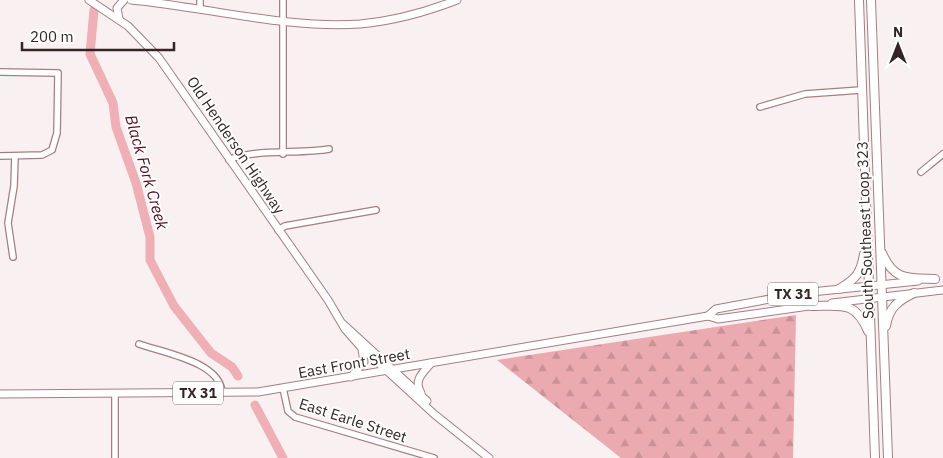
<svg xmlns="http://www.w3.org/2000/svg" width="943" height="458" font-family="'IBM Plex Sans',sans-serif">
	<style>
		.forest { fill: url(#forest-firs) }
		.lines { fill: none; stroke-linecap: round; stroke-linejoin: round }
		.river { stroke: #f0afb5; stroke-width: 9 }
		.minor-casing { stroke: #a67e81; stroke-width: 8 }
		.major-casing { stroke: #a67e81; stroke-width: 9 }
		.highway-casing { stroke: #a67e81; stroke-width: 10 }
		.minor { stroke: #fff; stroke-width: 5.5 }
		.major { stroke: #fff; stroke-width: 7 }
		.highway { stroke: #fff; stroke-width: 8 }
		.labels { text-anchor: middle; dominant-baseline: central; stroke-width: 4; stroke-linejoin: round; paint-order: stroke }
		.shield { fill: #fff; stroke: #716666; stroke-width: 1 }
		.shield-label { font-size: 14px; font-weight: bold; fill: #342425 }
		.street-label { font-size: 15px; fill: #342425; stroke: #fff }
		.water-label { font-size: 16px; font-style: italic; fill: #570b1e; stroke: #fff }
	</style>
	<defs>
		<pattern id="forest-firs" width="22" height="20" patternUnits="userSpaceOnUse" patternTransform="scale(1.25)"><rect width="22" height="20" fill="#ebaaaf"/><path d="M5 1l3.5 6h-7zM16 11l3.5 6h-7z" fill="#ca9296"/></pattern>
	</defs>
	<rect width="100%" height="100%" fill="#f9f0f1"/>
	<polygon class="forest" points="796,315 793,458 621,458 497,360"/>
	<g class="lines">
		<g class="river">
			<polyline points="94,10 90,54 113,103 116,127 136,183 150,237 150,260 174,306 211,353 232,367 238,376"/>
			<polyline points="255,405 283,458"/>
		</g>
		<g class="minor-casing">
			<g id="minor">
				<polyline points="200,8 200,0"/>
				<polyline points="0,72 58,73 57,133 52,150 42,155 0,156"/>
				<polyline points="760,107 805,94 861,90"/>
				<polyline points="283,154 283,0"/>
				<path d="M 229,160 C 247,149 303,154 329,149"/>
				<polyline points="921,172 943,154"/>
				<polyline points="278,230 285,226 376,210"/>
				<polyline points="13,257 8,223 14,186 15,156"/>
				<path d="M 139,344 C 164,353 221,362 222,393"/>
				<polyline points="283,388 288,411 295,417 434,458"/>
				<polyline points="115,394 115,458"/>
			</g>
		</g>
		<g class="major-casing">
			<g id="major">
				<polyline points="89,0 128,26 159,58 328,300 345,329 360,346 434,414 489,458"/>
				<path d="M 131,0 C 206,7 286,29 360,24 C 393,21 426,12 457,0"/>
				<polyline points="119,19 117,8 124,0"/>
				<polyline points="832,303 943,290"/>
				<polyline points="708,316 716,309 802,293 918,281"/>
				<polyline points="343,324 427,401"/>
				<polyline points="351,377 364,362 362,349"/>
				<path d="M 421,393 C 413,380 423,373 431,363"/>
				<polyline points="0,394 258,392 708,316 718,319 816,305"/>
			</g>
		</g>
		<g class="highway-casing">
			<g id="highway">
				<polyline points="859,0 875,458"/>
				<polyline points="871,0 888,458"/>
				<path d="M 882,253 C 894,281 908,278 935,279"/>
				<path d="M 839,289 C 856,279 861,273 864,254"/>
				<path d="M 811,306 C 841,306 855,300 868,331"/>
				<path d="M 886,326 C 889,307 898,301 914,293"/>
			</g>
		</g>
		<use href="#minor" class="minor"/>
		<use href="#major" class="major"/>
		<use href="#highway" class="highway"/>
	</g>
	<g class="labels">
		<g class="shield">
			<rect x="768" y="282.5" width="50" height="23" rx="4"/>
			<rect x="173" y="381.5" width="50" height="23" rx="4"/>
		</g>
		<g class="shield-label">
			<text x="793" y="294">TX 31</text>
			<text x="198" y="393">TX 31</text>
		</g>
		<g class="street-label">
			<text transform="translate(236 145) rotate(56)">Old Henderson Highway</text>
			<text transform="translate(865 230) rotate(-92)">South Southeast Loop 323</text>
			<text transform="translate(354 363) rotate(-10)">East Front Street</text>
			<text transform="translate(353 420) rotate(18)">East Earle Street</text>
		</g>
		<g class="water-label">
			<text transform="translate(147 172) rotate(74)">Black Fork Creek</text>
		</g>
	</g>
	<g transform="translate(898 45)" stroke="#ffffff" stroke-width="4" paint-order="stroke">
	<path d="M0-4L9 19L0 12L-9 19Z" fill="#342425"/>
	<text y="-8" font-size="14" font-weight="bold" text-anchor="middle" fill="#342425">N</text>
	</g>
	<path d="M22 42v8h152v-8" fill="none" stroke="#342425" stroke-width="2.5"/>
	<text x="30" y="42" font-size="15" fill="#342425" stroke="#ffffff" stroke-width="4" paint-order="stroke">200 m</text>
</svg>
